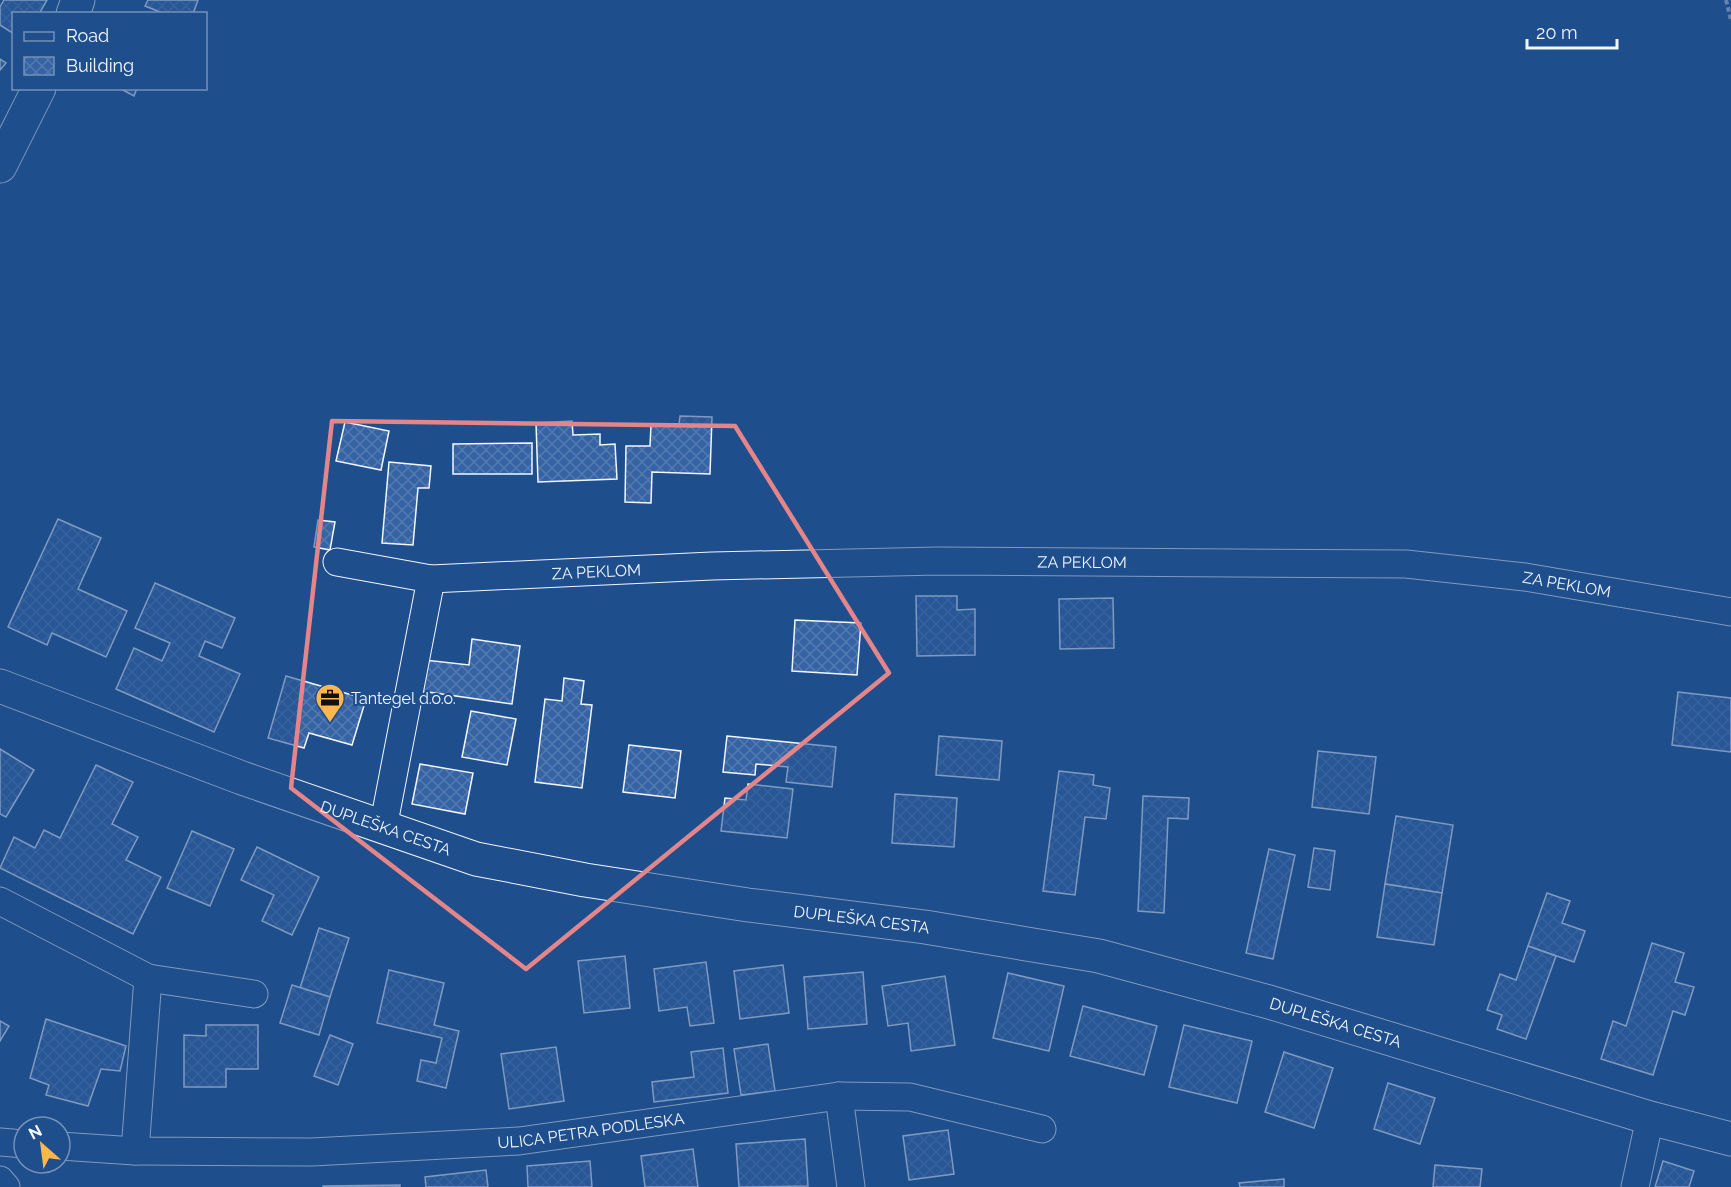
<svg xmlns="http://www.w3.org/2000/svg" width="1731" height="1187" font-family="Raleway,sans-serif">
	<style>
		.building { fill: url(#building-cross-hatch); stroke: #f2f6ff; stroke-width: 1.5 }
		.lines { fill: none; stroke-linecap: round; stroke-linejoin: round }
		.street-casing { stroke: #f2f6ff; stroke-width: 29 }
		.secondary-casing { stroke: #f2f6ff; stroke-width: 35 }
		.path { stroke: #b3c4dc; stroke-width: 4; stroke-dasharray: 4.5 3; stroke-linecap: butt }
		.street { stroke: #1f4e8c; stroke-width: 27 }
		.secondary { stroke: #1f4e8c; stroke-width: 33 }
		.marked { fill: none; stroke: #e38589; stroke-width: 4.5; stroke-linejoin: round }
		.labels { text-anchor: middle; dominant-baseline: central; stroke-width: 4.5; stroke-linejoin: round; paint-order: stroke }
		.street-label { font-size: 16px; fill: #f2f6ff; stroke: #1f4e8c }
		.poi-label { font-size: 16px; fill: #f2f6ff; stroke: #1f4e8c; text-anchor: start }
	</style>
	<defs>
		<pattern id="building-cross-hatch" width="8" height="8" patternUnits="userSpaceOnUse" patternTransform="scale(1.5)"><rect width="8" height="8" fill="#3563a3"/><path d="M0 0l8 8M0 8l8-8" fill="none" stroke="#537ab1"/></pattern>
	</defs>
	<rect width="100%" height="100%" fill="#1f4e8c"/>
	<g class="building">
		<polygon points="4,0 47,0 39,14 14,14 14,34 0,25 0,7"/>
		<polygon points="148,0 198,0 193,14 165,14 145,6"/>
		<polygon points="0,59 6,63 0,70"/>
		<polygon points="119,88 137,88 134,96"/>
		<polygon points="680,416 712,417 710,474 652,472 651,503 625,502 626,446 650,446 651,425 679,425"/>
		<polygon points="572,421 573,435 600,434 600,445 615,444 617,479 538,482 536,423"/>
		<polygon points="345,422 389,431 381,470 336,461"/>
		<polygon points="532,443 532,474 453,474 453,444"/>
		<polygon points="389,462 431,466 429,488 418,488 413,545 382,543"/>
		<polygon points="58,519 101,538 78,589 127,611 106,657 52,633 47,645 8,627"/>
		<polygon points="318,520 335,522 330,550 314,547"/>
		<polygon points="155,583 235,618 222,648 205,641 199,656 240,674 214,732 116,689 134,648 162,661 170,643 135,628"/>
		<polygon points="916,596 957,596 957,610 975,609 975,655 917,656"/>
		<polygon points="1113,598 1114,648 1060,649 1059,599"/>
		<polygon points="795,620 861,623 857,675 792,671"/>
		<polygon points="472,639 520,646 512,704 421,691 425,660 469,665"/>
		<polygon points="286,676 366,699 352,745 309,733 304,748 268,738"/>
		<polygon points="564,678 584,681 581,704 592,705 582,788 535,782 545,699 562,701"/>
		<polygon points="1678,692 1731,698 1731,752 1672,745"/>
		<polygon points="471,711 516,719 507,765 462,757"/>
		<polygon points="727,736 836,747 832,787 786,782 788,767 756,764 755,775 723,772"/>
		<polygon points="939,736 1002,741 999,780 936,775"/>
		<polygon points="629,745 681,751 675,798 623,792"/>
		<polygon points="0,749 34,770 6,817 0,814"/>
		<polygon points="1318,751 1376,757 1369,814 1312,807"/>
		<polygon points="420,764 473,773 465,814 412,804"/>
		<polygon points="96,765 133,782 112,824 138,837 126,860 161,877 133,934 0,868 14,837 35,848 44,830 60,838"/>
		<polygon points="1059,771 1094,775 1093,785 1110,788 1106,819 1085,817 1075,895 1043,891"/>
		<polygon points="748,784 793,789 787,838 721,831 725,798 746,800"/>
		<polygon points="895,794 957,798 954,847 892,843"/>
		<polygon points="1143,796 1189,798 1188,819 1168,818 1164,913 1138,911"/>
		<polygon points="1396,816 1453,825 1442,893 1385,884"/>
		<polygon points="192,831 234,849 210,906 167,888"/>
		<polygon points="257,847 319,877 292,935 262,921 274,895 241,880"/>
		<polygon points="1314,848 1335,851 1330,890 1308,887"/>
		<polygon points="1269,849 1295,855 1273,959 1246,953"/>
		<polygon points="1385,884 1442,893 1434,945 1377,937"/>
		<polygon points="1547,893 1570,901 1562,923 1585,931 1574,962 1528,946"/>
		<polygon points="319,928 349,938 330,997 300,988"/>
		<polygon points="1652,943 1684,953 1675,982 1694,987 1685,1015 1673,1011 1653,1075 1601,1059 1613,1021 1626,1026"/>
		<polygon points="1528,946 1556,956 1526,1039 1497,1029 1502,1015 1487,1010 1500,974 1516,980"/>
		<polygon points="625,956 630,1008 584,1013 578,961"/>
		<polygon points="706,962 714,1023 690,1026 687,1007 659,1011 654,969"/>
		<polygon points="783,965 789,1013 740,1019 734,971"/>
		<polygon points="389,970 444,983 434,1025 459,1031 446,1088 417,1081 421,1060 436,1063 442,1038 377,1023"/>
		<polygon points="863,972 867,1024 808,1029 804,977"/>
		<polygon points="1008,973 1064,986 1049,1051 993,1038"/>
		<polygon points="945,976 955,1045 911,1051 908,1023 888,1026 882,986"/>
		<polygon points="292,985 330,997 319,1035 280,1023"/>
		<polygon points="1083,1006 1157,1026 1144,1075 1070,1056"/>
		<polygon points="46,1019 126,1046 120,1071 101,1069 88,1106 46,1095 49,1085 30,1078"/>
		<polygon points="0,1021 9,1026 0,1041"/>
		<polygon points="206,1025 258,1025 258,1069 226,1069 226,1087 184,1087 184,1035 206,1036"/>
		<polygon points="1184,1025 1252,1041 1237,1103 1169,1087"/>
		<polygon points="330,1035 353,1044 338,1085 314,1076"/>
		<polygon points="768,1044 775,1091 741,1095 734,1049"/>
		<polygon points="556,1047 564,1101 509,1109 501,1054"/>
		<polygon points="723,1048 728,1093 654,1102 652,1082 694,1077 691,1052"/>
		<polygon points="1284,1052 1333,1068 1314,1128 1265,1112"/>
		<polygon points="1388,1083 1435,1098 1420,1144 1374,1129"/>
		<polygon points="948,1130 954,1174 909,1180 903,1136"/>
		<polygon points="805,1139 808,1186 739,1187 736,1144"/>
		<polygon points="693,1149 698,1187 645,1187 641,1156"/>
		<polygon points="590,1161 592,1187 528,1187 527,1166"/>
		<polygon points="1663,1161 1694,1171 1689,1187 1655,1187"/>
		<polygon points="1435,1165 1482,1169 1480,1187 1433,1187"/>
		<polygon points="486,1170 488,1187 426,1187 425,1177"/>
		<polygon points="1284,1179 1284,1187 1240,1187 1239,1183"/>
		<polygon points="400,1185 400,1187 323,1187 323,1186"/>
	</g>
	<g class="lines">
		<g class="street-casing">
			<g id="street">
				<path id="s1" d="M 337,562 L 431,579 L 712,566 L 938,561 L 1406,564 L 1525,577 L 1731,612"/>
				<polyline points="383,828 431,579"/>
				<polyline points="0,901 148,978 254,994"/>
				<polyline points="839,1096 851,1187"/>
				<polyline points="0,1142 24,1144"/>
				<path id="s2" d="M 60,1146 L 135,1151 L 312,1152 L 519,1141 L 839,1096 L 910,1097 L 1042,1129"/>
				<polyline points="135,1151 148,978"/>
				<polyline points="0,1180 6,1187"/>
				<polyline points="1635,1187 1650,1118"/>
			</g>
		</g>
		<g class="secondary-casing">
			<g id="secondary">
				<polyline points="73,14 78,0"/>
				<polyline points="0,166 39,88"/>
				<path id="s3" d="M 0,686 L 242,778 L 476,859 L 585,880 L 748,905 L 925,927 L 1099,956 L 1269,1002 L 1650,1118 L 1731,1139"/>
			</g>
		</g>
		<polyline class="path" points="1726,0 1731,20"/>
		<use href="#street" class="street"/>
		<use href="#secondary" class="secondary"/>
	</g>
	<path d="M0 0H1731V1187H0ZM 332,421 L 735,426 L 889,673 L 526,969 L 291,788 Z" fill="#1f4e8c" fill-opacity=".55" fill-rule="evenodd"/>
	<path class="marked" d="M 332,421 L 735,426 L 889,673 L 526,969 L 291,788 Z"/>
	<defs>
		<g id="office-pin" transform="scale(1.5)"><path d="M0 17L-7.5 6A9.5 9.5 0 1 1 7.5 6Z" fill="#ffb74d" stroke="#1f4e8c"/><path d="M-6-3h4V-5.5h4V-3h4V5H-6ZM-1-4.5V-3h2v-1.5ZM-6 0V1H6V0Z" fill="#111"/></g>
	</defs>
	<g fill-rule="evenodd">
		<use href="#office-pin" x="330" y="698"/>
	</g>
	<g class="labels">
		<g class="street-label">
			<text stroke="none"><textPath href="#s1" startOffset="747">ZA PEKLOM</textPath></text>
			<text stroke="none"><textPath href="#s1" startOffset="261">ZA PEKLOM</textPath></text>
			<text stroke="none"><textPath href="#s1" startOffset="1233">ZA PEKLOM</textPath></text>
			<text stroke="none"><textPath href="#s3" startOffset="411">DUPLEŠKA CESTA</textPath></text>
			<text stroke="none"><textPath href="#s3" startOffset="897">DUPLEŠKA CESTA</textPath></text>
			<text stroke="none"><textPath href="#s3" startOffset="1383">DUPLEŠKA CESTA</textPath></text>
			<text stroke="none"><textPath href="#s2" startOffset="532">ULICA PETRA PODLESKA</textPath></text>
		</g>
		<g class="poi-label">
			<text x="351" y="698">Tantegel d.o.o.</text>
		</g>
	</g>
	<rect x="12" y="12" width="195" height="78" fill="#1f4e8c" stroke="#7391ba" stroke-width="1.5"/>
	<rect x="24" y="32" width="30" height="9" fill="#1f4e8c" stroke="#7391ba" stroke-width="1.5"/>
	<text x="66" y="42" font-size="18" fill="#f2f6ff">Road</text>
	<rect x="24" y="57" width="30" height="18" fill="url(#building-cross-hatch)" stroke="#7391ba" stroke-width="1.5"/>
	<text x="66" y="72" font-size="18" fill="#f2f6ff">Building</text>
	<g transform="translate(42 1145) rotate(332)"><circle r="28" fill="#1f4e8c" stroke="#7391ba" stroke-width="1.5"/>
	<path d="M0-4.5L10 22L0 15L-10 22Z" fill="#ffb74d"/>
	<text y="-9" font-size="16" font-weight="bold" text-anchor="middle" fill="#f2f6ff">N</text>
	</g>
	<path d="M1527 39v9h90v-9" fill="none" stroke="#f2f6ff" stroke-width="3"/>
	<text x="1536" y="39" font-size="18" fill="#f2f6ff" stroke="#1f4e8c" stroke-width="4.5" paint-order="stroke">20 m</text>
</svg>
